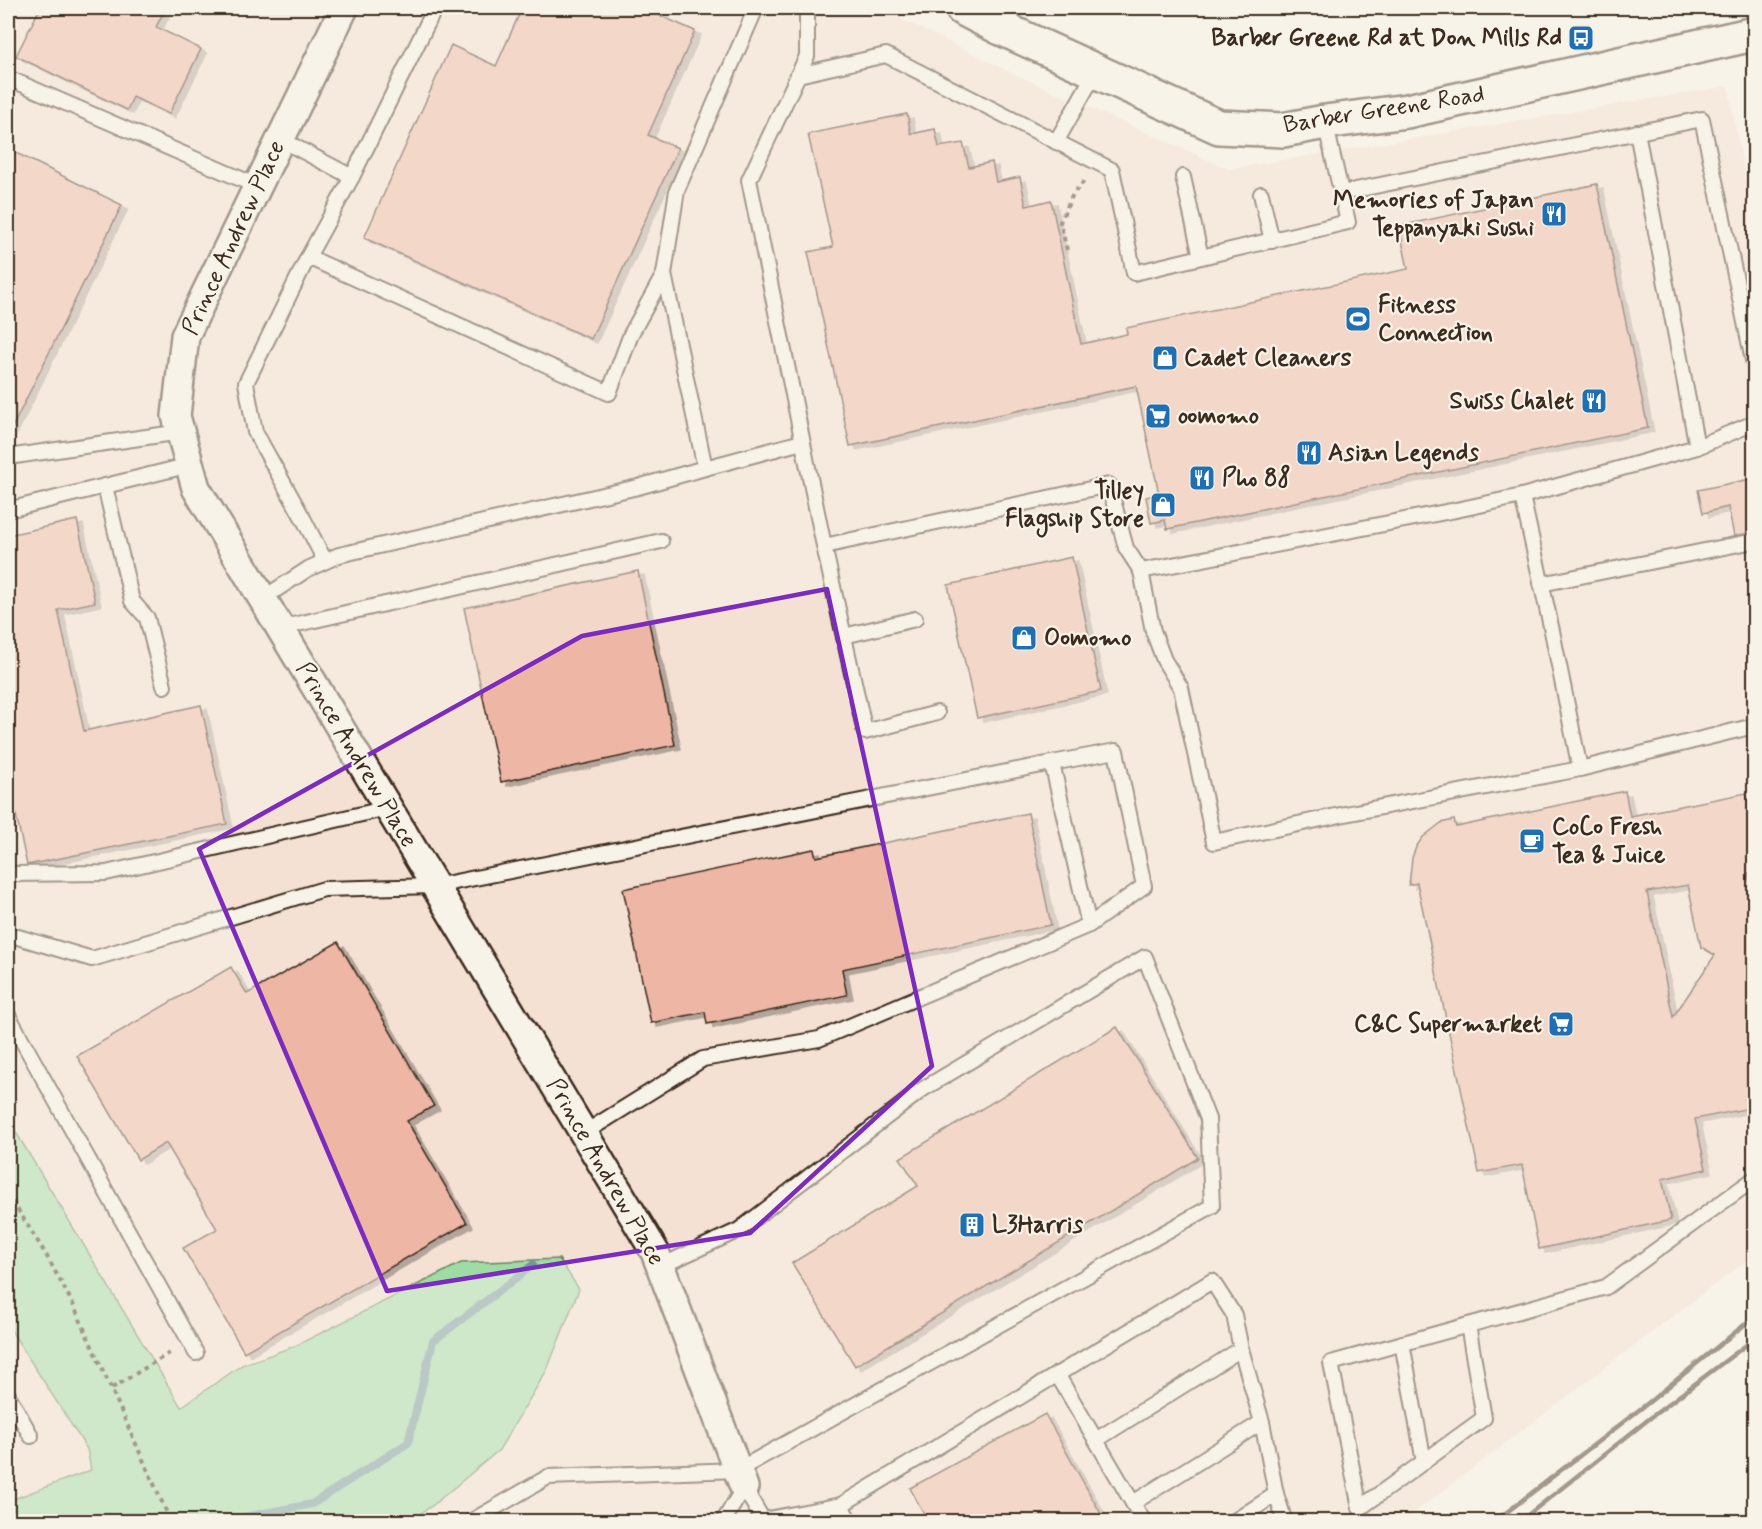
<svg xmlns="http://www.w3.org/2000/svg" width="1762" height="1529" font-family="Mynerve,sans-serif">
	<style>
		.built { fill: #f4e1d4 }
		.green { fill: #9edca4; stroke: #6c8361; stroke-width: 1.5 }
		.lines { fill: none; stroke-linecap: round; stroke-linejoin: round }
		.stream { stroke: #70969e; stroke-width: 8 }
		.building { fill: #eeb6a4; stroke: #3b2a1e; stroke-width: 1.5; fill-rule: evenodd; filter: url(#shadow) }
		.lane-casing { stroke: #3b2a1e; stroke-width: 18 }
		.street-casing { stroke: #3b2a1e; stroke-width: 32 }
		.secondary-casing { stroke: #3b2a1e; stroke-width: 38 }
		.path { stroke: #3b2a1e; stroke-width: 4; stroke-dasharray: 4.5 4.5; stroke-linecap: butt }
		.lane { stroke: #f7f3e8; stroke-width: 14 }
		.street { stroke: #f7f3e8; stroke-width: 27 }
		.secondary { stroke: #f7f3e8; stroke-width: 33 }
		.rail { stroke: #3b2a1e; stroke-width: 4.5 }
		.marked { fill: none; stroke: #7b2cbf; stroke-width: 4.5; stroke-linejoin: round }
		.labels { text-anchor: middle; dominant-baseline: central; stroke-width: 4.5; stroke-linejoin: round; paint-order: stroke }
		.poi-label { font-size: 24px; font-weight: bold; fill: #3b2a1e; stroke: #f7f3e8; text-anchor: start }
		.street-label { font-size: 24px; fill: #3b2a1e; stroke: #f7f3e8 }
	</style>
	<defs>
		<filter id="shadow"><feDropShadow dx="6" dy="4" stdDeviation="0" flood-color="#0004"/></filter>
	</defs>
	<rect width="100%" height="100%" fill="#f7f3e8"/>
	<filter id="ink" filterUnits="userSpaceOnUse"><feTurbulence type="fractalNoise" baseFrequency=".0167" numOctaves="2"/><feDisplacementMap in="SourceGraphic" scale="12" xChannelSelector="R" yChannelSelector="G"/><feConvolveMatrix kernelMatrix="1 2 1 2 8 2 1 2 1" color-interpolation-filters="sRGB"/></filter>
	<g filter="url(#ink)">
		<g class="built">
			<polygon points="8,8 880,8 1010,72 1229,169 1728,86 1754,225 1754,1255 1403,1521 231,1521 178,1400 8,1119"/>
			<polygon points="8,1326 87,1449 91,1470 8,1501"/>
		</g>
		<polygon class="green" points="8,1119 181,1407 242,1365 295,1346 461,1263 559,1259 579,1289 547,1370 499,1450 432,1506 409,1521 8,1521 8,1501 91,1470 87,1449 8,1326"/>
		<g class="lines">
			<polyline class="stream" points="217,1522 312,1504 408,1443 433,1341 533,1265"/>
		</g>
		<g class="building">
			<polygon points="40,8 152,8 163,13 156,27 201,49 169,114 133,97 127,110 16,56"/>
			<polygon points="522,8 643,8 695,31 648,135 678,148 591,339 364,238 451,45 496,66"/>
			<polygon points="907,114 911,134 935,129 939,147 963,143 969,167 992,162 996,182 1020,177 1026,206 1051,200 1081,344 1127,334 1126,328 1408,269 1399,226 1597,184 1648,428 1167,529 1165,520 1151,523 1146,497 1159,494 1136,386 850,446 808,252 833,247 808,134"/>
			<polygon points="8,149 122,205 8,436"/>
			<polygon points="1755,478 1755,532 1734,536 1728,507 1703,513 1698,490"/>
			<polygon points="77,520 95,602 58,610 84,731 201,705 227,824 27,865 13,801 8,803 8,535"/>
			<polygon points="1072,557 1101,691 977,718 948,585"/>
			<polygon points="638,571 675,745 501,782 464,608"/>
			<path d="M 1625,791 L 1630,816 L 1746,793 L 1755,826 L 1755,872 L 1748,873 L 1755,906 L 1755,1107 L 1695,1119 L 1706,1169 L 1662,1179 L 1671,1220 L 1539,1249 L 1522,1165 L 1479,1173 L 1417,883 L 1409,885 L 1412,858 L 1416,847 L 1423,837 L 1441,823 L 1454,820 L 1456,827 ZM 1688,885 L 1701,947 L 1715,955 L 1673,1017 L 1647,892 Z"/>
			<polygon points="1028,813 1051,925 842,969 847,995 707,1024 705,1012 651,1023 623,889 814,849 816,857"/>
			<polygon points="338,942 434,1106 407,1121 467,1223 244,1352 183,1248 217,1229 166,1143 138,1160 77,1056 231,967 247,994"/>
			<polygon points="1117,1027 1198,1158 855,1366 792,1263 918,1186 900,1158"/>
			<polygon points="1045,1414 1105,1521 928,1521 910,1488"/>
		</g>
		<g class="lines">
			<g class="lane-casing">
				<g id="lane">
					<polyline points="756,8 677,190 664,274 705,468 802,442"/>
					<polyline points="807,8 807,56 749,180 824,546 865,732 937,713"/>
					<polyline points="798,75 886,55 1112,170 1134,273 1348,222 1325,122"/>
					<polyline points="8,78 257,186"/>
					<polyline points="1637,132 1697,447"/>
					<polyline points="280,139 352,177"/>
					<polyline points="1056,142 1096,71"/>
					<polyline points="1183,177 1201,257"/>
					<polyline points="1341,193 1702,119 1754,365"/>
					<polyline points="1261,194 1272,241"/>
					<polyline points="308,257 609,393 631,334 664,274"/>
					<polyline points="1754,423 1697,447 1522,496 1456,510 1141,571 1153,631 1164,660 1181,688 1214,842 1345,814 1580,769 1754,726"/>
					<polyline points="8,457 181,432"/>
					<polyline points="105,486 132,601 147,618 164,686"/>
					<polyline points="1522,496 1552,631 1580,769"/>
					<polyline points="8,510 190,465"/>
					<polyline points="824,546 1109,485 1126,548 1141,571"/>
					<polyline points="325,561 304,520 255,432 246,383 308,257 352,177 435,8"/>
					<polyline points="1541,584 1754,541"/>
					<polyline points="262,599 308,569 339,555 638,487 705,468"/>
					<polyline points="280,628 661,541"/>
					<polyline points="844,636 915,619"/>
					<polyline points="1052,763 1116,751 1144,886 1089,925"/>
					<polyline points="8,874 106,873 388,808"/>
					<polyline points="8,934 92,959 324,889 435,886 1052,763 1089,925 819,1039 703,1059 584,1133"/>
					<polyline points="8,1015 196,1353"/>
					<polyline points="1468,1325 1484,1418 1360,1508 1331,1363 1606,1287 1754,1179"/>
					<polyline points="1402,1343 1424,1462"/>
					<polyline points="1057,1374 1144,1522"/>
					<polyline points="8,1395 31,1436"/>
					<polyline points="1096,1440 1241,1349"/>
					<polyline points="1133,1503 1262,1422"/>
					<polyline points="841,1505 850,1522"/>
					<polyline points="763,1520 841,1505 1212,1281 1234,1315 1241,1349 1262,1422 1276,1494 1285,1522"/>
					<polyline points="470,1522 548,1477 738,1470 1212,1206 1208,1119 1145,957 923,1089 739,1230 661,1266"/>
					<polyline points="723,1522 744,1487 764,1522"/>
					<polyline points="1233,1522 1276,1494"/>
				</g>
			</g>
			<g class="street-casing">
				<g id="street">
					<polyline points="344,8 185,336 176,416 196,488 655,1252 744,1487"/>
					<polyline points="1001,28 1007,8"/>
				</g>
			</g>
			<g class="secondary-casing">
				<polyline id="secondary" points="962,8 1001,28 1219,127 1283,130 1325,122 1407,111 1754,34"/>
			</g>
			<g class="path">
				<polyline points="1067,250 1060,222 1073,194 1087,178"/>
				<polyline points="8,1194 45,1253 74,1306 171,1522"/>
				<polyline points="112,1388 173,1351"/>
			</g>
			<use href="#lane" class="lane"/>
			<use href="#street" class="street"/>
			<use href="#secondary" class="secondary"/>
			<g class="rail">
				<polyline points="1494,1522 1648,1403 1754,1317"/>
				<polyline points="1519,1522 1654,1415 1754,1339"/>
			</g>
		</g>
	</g>
	<path d="M0 0H1762V1529H0ZM 827,589 L 932,1066 L 750,1233 L 387,1291 L 199,849 L 582,636 Z" fill="#f7f3e8" fill-opacity=".55" fill-rule="evenodd"/>
	<path class="marked" d="M 827,589 L 932,1066 L 750,1233 L 387,1291 L 199,849 L 582,636 Z"/>
	<defs>
		<g id="bus-square" transform="scale(1.35)"><rect x="-9" y="-9" width="18" height="18" rx="4" fill="#1f6fb2" stroke="#f7f3e8"/><path d="M-5-6H5V4H4V6H2V4H-2V6H-4V4H-5ZM-3.5-4V0h7V-4ZM-3.5 1.2v1.5H-2V1.2ZM2 1.2v1.5H3.5V1.2Z" fill="#fff"/></g>
		<g id="restaurant-square" transform="scale(1.35)"><rect x="-9" y="-9" width="18" height="18" rx="4" fill="#1f6fb2" stroke="#f7f3e8"/><path d="M-5-6h1v4h1v-4h1v4h1v-4h1v5L-1.5 .5V6h-2V.5L-5-1ZM5-6V6H3V1.5H1.5Q1.5-4 5-6Z" fill="#fff"/></g>
		<g id="stadium-square" transform="scale(1.35)"><rect x="-9" y="-9" width="18" height="18" rx="4" fill="#1f6fb2" stroke="#f7f3e8"/><path d="M0-5a6.5 5 0 1 0 0 10a6.5 5 0 1 0 0-10ZM-3.5-1.8h7v3.6h-7Z" fill="#fff"/></g>
		<g id="shop-square" transform="scale(1.35)"><rect x="-9" y="-9" width="18" height="18" rx="4" fill="#1f6fb2" stroke="#f7f3e8"/><path d="M-5-2.5h2.3a2.7 3.5 0 0 1 5.4 0H5L5.5 6h-11ZM-1.5-2.5h3a1.5 2.3 0 0 0-3 0Z" fill="#fff"/></g>
		<g id="supermarket-square" transform="scale(1.35)"><rect x="-9" y="-9" width="18" height="18" rx="4" fill="#1f6fb2" stroke="#f7f3e8"/><path d="M-6-5.5h2.5l.6 2H6L4.5 2H-2.5L-4.4-4H-6ZM-1.5 3.2a1.3 1.3 0 1 0 .1 0ZM3 3.2a1.3 1.3 0 1 0 .1 0Z" fill="#fff"/></g>
		<g id="cafe-square" transform="scale(1.35)"><rect x="-9" y="-9" width="18" height="18" rx="4" fill="#1f6fb2" stroke="#f7f3e8"/><path d="M-5.5-4.5H6V0H3Q3 3.5 0 3.5H-2.5Q-5.5 3.5-5.5 0ZM3-3.2v2h1.7v-2ZM-6 4.5H4V6H-6Z" fill="#fff"/></g>
		<g id="building-square" transform="scale(1.35)"><rect x="-9" y="-9" width="18" height="18" rx="4" fill="#1f6fb2" stroke="#f7f3e8"/><path d="M-4-6H4V6H1V3H-1V6H-4ZM-2.5-4.3h1.7v1.8h-1.7ZM.8-4.3h1.7v1.8H.8ZM-2.5-1h1.7V.8h-1.7ZM.8-1h1.7V.8H.8Z" fill="#fff"/></g>
	</defs>
	<g fill-rule="evenodd">
		<use href="#bus-square" x="1581" y="38"/>
		<use href="#restaurant-square" x="1554" y="214"/>
		<use href="#stadium-square" x="1358" y="319"/>
		<use href="#shop-square" x="1165" y="358"/>
		<use href="#restaurant-square" x="1594" y="401"/>
		<use href="#supermarket-square" x="1158" y="416"/>
		<use href="#restaurant-square" x="1309" y="453"/>
		<use href="#restaurant-square" x="1202" y="478"/>
		<use href="#shop-square" x="1163" y="505"/>
		<use href="#shop-square" x="1024" y="638"/>
		<use href="#cafe-square" x="1532" y="841"/>
		<use href="#supermarket-square" x="1561" y="1024"/>
		<use href="#building-square" x="972" y="1225"/>
	</g>
	<g class="labels">
		<g class="poi-label">
			<text x="1562" y="38" text-anchor="end">Barber Greene Rd at Don Mills Rd</text>
			<text x="1534" y="200" text-anchor="end">Memories of Japan<tspan x="1534" dy="28">Teppanyaki Sushi</tspan></text>
			<text x="1378" y="305">Fitness<tspan x="1378" dy="28">Connection</tspan></text>
			<text x="1184" y="358">Cadet Cleaners</text>
			<text x="1574" y="401" text-anchor="end">Swiss Chalet</text>
			<text x="1178" y="416">oomomo</text>
			<text x="1328" y="453">Asian Legends</text>
			<text x="1222" y="478">Pho 88</text>
			<text x="1144" y="491" text-anchor="end">Tilley<tspan x="1144" dy="28">Flagship Store</tspan></text>
			<text x="1044" y="638">Oomomo</text>
			<text x="1552" y="827">CoCo Fresh<tspan x="1552" dy="28">Tea &amp; Juice</tspan></text>
			<text x="1542" y="1024" text-anchor="end">C&amp;C Supermarket</text>
			<text x="992" y="1225">L3Harris</text>
		</g>
		<g class="street-label">
			<text transform="translate(1384 110) rotate(-9)">Barber Greene Road</text>
			<text transform="translate(234 238) rotate(-65)">Prince Andrew Place</text>
			<text transform="translate(356 755) rotate(59)">Prince Andrew Place</text>
			<text transform="translate(605 1172) rotate(60)">Prince Andrew Place</text>
		</g>
	</g>
	<rect width="1762" height="1529" fill="none" stroke="#f7f3e8" stroke-width="30"/>
	<rect x="15" y="15" width="1732" height="1499" fill="none" stroke="#3b2a1e" stroke-width="2" filter="url(#ink)"/>
</svg>
